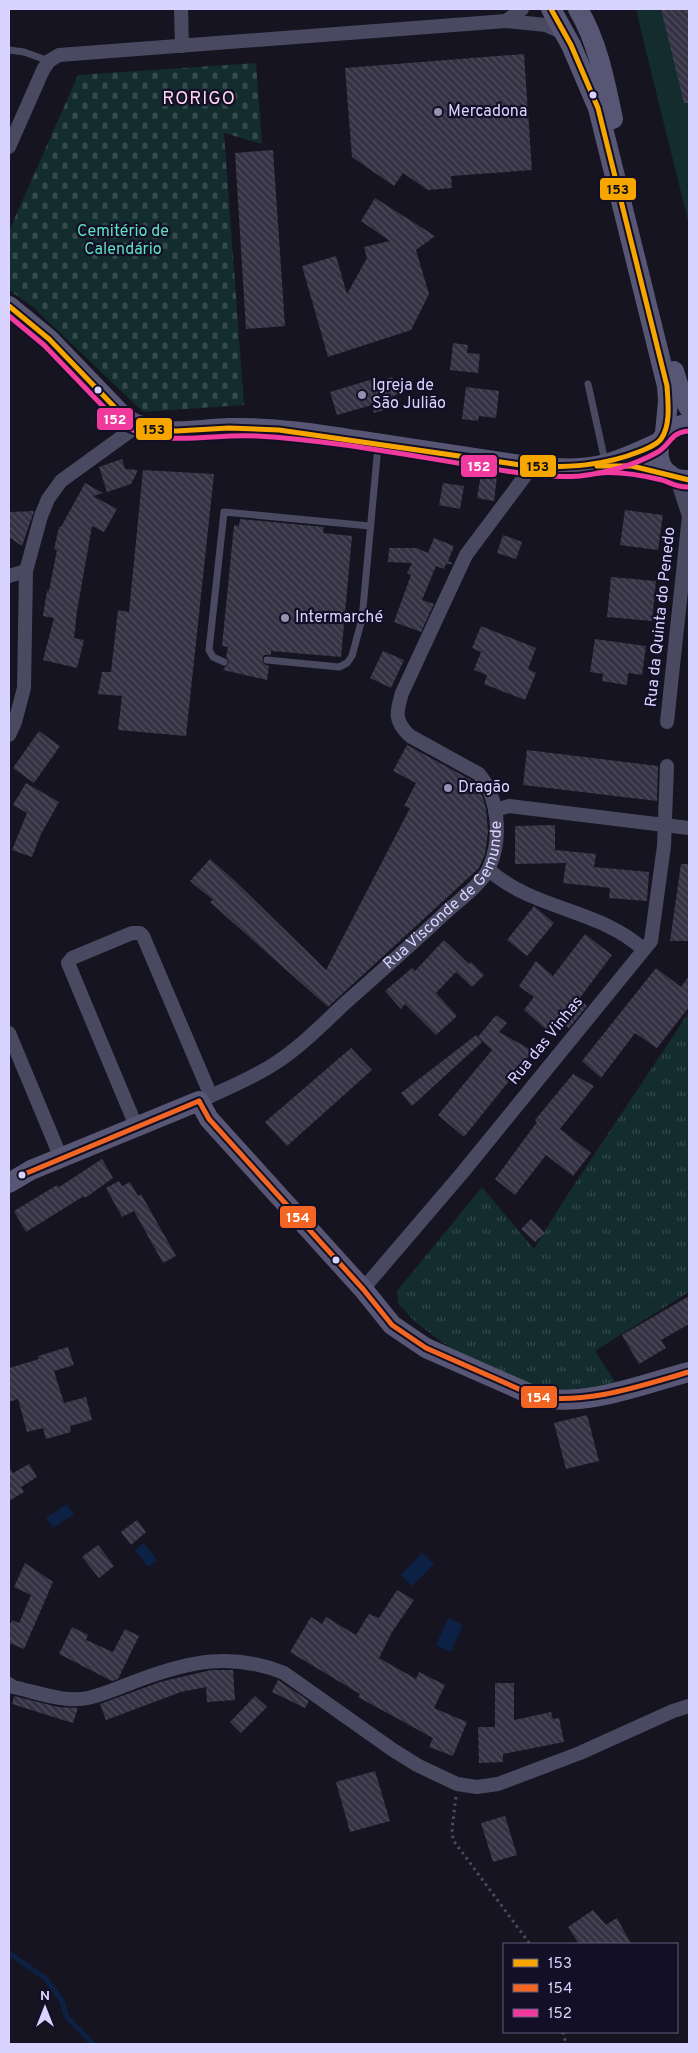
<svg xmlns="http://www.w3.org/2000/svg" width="698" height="2053" font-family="Overpass,sans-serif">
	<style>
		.grass { fill: url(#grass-tufts) }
		.cemetery { fill: url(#cemetery-stones) }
		.garden { fill: #132c2d }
		.water { fill: #0d2144 }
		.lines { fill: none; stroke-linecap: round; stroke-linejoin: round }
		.stream { stroke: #0d2144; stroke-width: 5 }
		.building { fill: url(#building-back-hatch) }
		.path { stroke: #44505f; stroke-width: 3; stroke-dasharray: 2.5 4; stroke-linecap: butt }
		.lane { stroke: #4a4962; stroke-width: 7 }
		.street { stroke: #4a4962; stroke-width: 14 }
		.secondary { stroke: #575674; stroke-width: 20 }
		.bus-1-casing { stroke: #130f26; stroke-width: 9 }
		.bus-2-casing { stroke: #130f26; stroke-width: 9 }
		.bus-3-casing { stroke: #130f26; stroke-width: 9 }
		.bus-1 { stroke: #f7a600; stroke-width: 5 }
		.bus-2 { stroke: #f26522; stroke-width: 5 }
		.bus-3 { stroke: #f13a9d; stroke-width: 5 }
		.bus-dot { fill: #d9d4ff; stroke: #130f26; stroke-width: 2 }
		.poi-dot { fill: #9591b1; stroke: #130f26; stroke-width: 2 }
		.labels { text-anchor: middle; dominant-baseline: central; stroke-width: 4.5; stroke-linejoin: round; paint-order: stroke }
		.poi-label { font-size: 16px; fill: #d9d4ff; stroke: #130f26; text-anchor: start }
		.park-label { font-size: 16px; fill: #5fe0c0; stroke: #130f26 }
		.street-label { font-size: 16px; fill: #d9d4ff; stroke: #130f26 }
		.neighbourhood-label { font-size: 18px; letter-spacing: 1px; fill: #ffd6f0; stroke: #130f26 }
		.line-badge { stroke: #130f26; stroke-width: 2 }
		.badge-label { font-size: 14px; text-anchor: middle; font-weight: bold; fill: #fff }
		.pale-badge-label { font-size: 14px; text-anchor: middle; font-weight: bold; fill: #111 }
	</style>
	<defs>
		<pattern id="grass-tufts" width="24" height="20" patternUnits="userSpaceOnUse" patternTransform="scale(1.25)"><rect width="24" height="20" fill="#132c2d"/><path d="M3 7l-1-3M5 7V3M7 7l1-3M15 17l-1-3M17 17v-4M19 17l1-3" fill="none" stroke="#354a4c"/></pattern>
		<pattern id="cemetery-stones" width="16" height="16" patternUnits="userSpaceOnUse" patternTransform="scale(1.25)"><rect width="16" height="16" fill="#132c2d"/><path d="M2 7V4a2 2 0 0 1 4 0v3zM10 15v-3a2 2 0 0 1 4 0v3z" fill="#354a4c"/></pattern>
		<pattern id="building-back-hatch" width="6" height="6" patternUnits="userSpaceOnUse" patternTransform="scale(1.25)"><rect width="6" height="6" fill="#343243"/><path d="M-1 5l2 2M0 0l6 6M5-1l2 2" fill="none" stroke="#514f5f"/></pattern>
	</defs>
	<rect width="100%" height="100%" fill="#161421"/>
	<polygon class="grass" points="689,1012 689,1292 595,1351 616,1383 569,1394 546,1391 453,1350 415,1322 398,1303 397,1291 482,1187 534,1249 564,1200"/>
	<polygon class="cemetery" points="256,63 262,144 224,133 244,405 143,412 33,307 9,290 9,231 78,75"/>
	<polygon class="garden" points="636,9 689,9 689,225 643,39"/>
	<g class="water">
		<polygon points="67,1504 74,1514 53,1528 46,1518"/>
		<polygon points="144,1543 157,1560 148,1567 135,1550"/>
		<polygon points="422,1553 434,1564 412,1586 401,1575"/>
		<polygon points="448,1618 463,1625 451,1652 436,1645"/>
	</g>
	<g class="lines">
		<polyline class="stream" points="9,1953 45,1978 61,1999 67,2017 93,2044"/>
	</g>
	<g class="building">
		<polygon points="661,9 689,9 689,103 684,103"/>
		<polygon points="524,54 532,170 451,176 452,188 428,190 403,173 394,186 352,157 345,68"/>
		<polygon points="273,150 285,326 246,329 235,153"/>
		<polygon points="375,198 435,236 416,250 429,294 411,330 328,357 302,266 336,256 347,294 367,258 364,247 390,241 361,221"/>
		<polygon points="453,343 468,345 467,353 480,354 478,373 450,370"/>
		<polygon points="392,377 398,394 391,397 394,407 374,413 372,405 337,415 330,392 373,379 374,383"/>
		<polygon points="466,387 499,391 496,418 479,416 478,421 462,419"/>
		<polygon points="122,459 125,469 138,470 131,484 107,492 99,467"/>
		<polygon points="143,470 214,474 186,736 118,730 122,696 98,694 102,672 111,672 118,610 129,612"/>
		<polygon points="481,474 497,476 494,501 477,498"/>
		<polygon points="85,483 103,493 93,496 117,509 104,532 92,526 77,611 74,638 84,640 77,668 43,660 54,618 43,616 47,591 49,591 57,550 54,549 59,527 61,527"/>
		<polygon points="443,483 464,486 460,509 439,505"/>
		<polygon points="625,510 663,515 658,550 620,545"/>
		<polygon points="34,511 33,514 22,546 9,537 9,512"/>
		<polygon points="240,519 324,527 323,533 352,536 341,657 271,651 271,655 264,655 262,659 264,664 269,666 267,680 223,670 229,662 226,657 228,647 222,646 234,525 239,526"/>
		<polygon points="503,535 522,542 516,559 497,553"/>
		<polygon points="434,538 454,546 448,561 452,563 452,564 446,564 444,569 436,566 422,600 434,604 421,632 394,622 411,575 407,573 412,563 388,562 389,548 417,548 428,553"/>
		<polygon points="611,577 656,581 652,621 607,617"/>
		<polygon points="481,626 536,648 528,669 536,673 525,700 484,684 487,675 474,670 481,652 472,648"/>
		<polygon points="595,639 646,646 642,675 628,673 627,685 602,681 603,674 590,672"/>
		<polygon points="383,651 404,660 391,688 370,678"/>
		<polygon points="39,731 60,746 34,783 13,768"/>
		<polygon points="407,745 473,781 483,798 486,809 488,832 485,854 479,868 328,1007 210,902 213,900 190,881 210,859 234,880 326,970 410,808 404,806 416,783 393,771"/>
		<polygon points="527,750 658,766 657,801 523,785"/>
		<polygon points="26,783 59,802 41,834 32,857 12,850 27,813 13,805"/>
		<polygon points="555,825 555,850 596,854 594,867 649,872 647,901 609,898 610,888 563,883 566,863 515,864 515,826"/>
		<polygon points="681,864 689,864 689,941 670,941"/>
		<polygon points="534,906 554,923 527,956 507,940"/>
		<polygon points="585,934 612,955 579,999 587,1006 569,1028 561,1022 550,1033 524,1010 534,997 519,986 536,961 553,976"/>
		<polygon points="444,940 469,964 471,962 484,975 472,987 456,972 436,993 457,1016 436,1035 405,1004 401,1009 385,991 412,968 415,971"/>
		<polygon points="656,968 681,987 689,976 689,1007 657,1048 635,1033 601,1078 582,1061"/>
		<polygon points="496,1015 507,1023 499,1032 533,1051 464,1137 438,1115 492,1050 478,1037"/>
		<polygon points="476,1035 482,1042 412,1106 401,1093"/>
		<polygon points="351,1048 372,1070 287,1146 265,1122"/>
		<polygon points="573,1074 594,1086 560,1129 591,1153 573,1176 546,1155 515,1195 495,1179 537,1122 535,1120"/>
		<polygon points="102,1159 113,1178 85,1198 84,1196 26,1232 14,1211 57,1185 59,1187"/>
		<polygon points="119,1181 122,1186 130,1182 138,1196 141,1194 176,1256 163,1263 134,1211 122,1217 106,1188"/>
		<polygon points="531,1219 545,1233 535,1242 521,1229"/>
		<polygon points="689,1296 689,1324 661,1340 666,1348 639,1364 622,1335"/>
		<polygon points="68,1347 74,1365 54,1371 64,1403 86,1397 92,1420 70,1426 71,1432 46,1439 43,1428 27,1432 18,1399 9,1402 9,1368 39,1359 38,1356"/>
		<polygon points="587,1415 599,1461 566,1469 554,1423"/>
		<polygon points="29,1464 37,1477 21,1487 24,1492 9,1501 9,1467 13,1473"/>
		<polygon points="137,1520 146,1532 131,1545 121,1532"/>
		<polygon points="98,1545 114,1566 99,1578 82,1557"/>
		<polygon points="25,1563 53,1582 24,1649 9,1643 9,1627 12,1620 19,1623 31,1595 14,1587"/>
		<polygon points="397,1590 414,1600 392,1632 379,1658 416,1679 419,1672 445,1685 434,1708 467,1722 453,1756 429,1747 433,1738 358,1697 360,1694 290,1652 311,1617 322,1624 326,1617 356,1635 369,1614 379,1618"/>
		<polygon points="72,1627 88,1635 86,1640 113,1652 125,1629 139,1636 118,1679 112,1681 59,1654"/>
		<polygon points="211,1670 233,1670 235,1700 207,1702 206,1687 181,1692 106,1720 100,1704 160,1682"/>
		<polygon points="278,1680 309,1701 305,1708 272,1692"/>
		<polygon points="495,1683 514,1683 514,1720 551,1712 553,1719 559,1718 564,1742 503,1754 503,1762 479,1763 478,1727 495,1727"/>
		<polygon points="14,1696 58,1707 78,1708 73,1723 12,1704"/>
		<polygon points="255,1696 267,1707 241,1733 230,1722"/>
		<polygon points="375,1771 390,1821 350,1832 336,1782"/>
		<polygon points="505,1816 517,1855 493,1862 481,1823"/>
		<polygon points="593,1910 606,1925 617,1918 631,1944 579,1944 568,1927"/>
	</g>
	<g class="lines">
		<g class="path">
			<polyline points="456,1797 452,1829 453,1840 530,1944"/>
			<polyline points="563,2032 566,2044"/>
		</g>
		<g class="lane">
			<polyline points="9,50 24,52 49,61"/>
			<polyline points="588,384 605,461"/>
			<polyline points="267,660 339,667 347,663 352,656 362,619 378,446"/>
			<polyline points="224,662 213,657 209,650 224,512 370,526"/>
		</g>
		<g class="street">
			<polyline points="181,9 182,46"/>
			<polyline points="506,21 522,9"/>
			<polyline points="9,147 43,70 49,61 59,55 506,21 546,25 564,33"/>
			<polyline points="677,479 689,516"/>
			<polyline points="9,576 26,571"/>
			<polyline points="667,722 689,516"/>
			<polyline points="9,735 15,722 24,688 26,571 41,516 48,499 61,481 137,426"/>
			<polyline points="495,810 509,806 689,828"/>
			<path d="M 489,870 C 534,910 599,909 643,949"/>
			<polyline points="9,1033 61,1158"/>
			<path id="s1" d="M 199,1101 C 224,1090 251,1079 274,1064 C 299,1048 321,1026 343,1005 C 377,975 411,945 444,914 C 457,902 483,883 489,868 C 502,839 499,798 479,774 L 410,736 C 394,721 396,713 402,693 L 466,555 L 525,476 L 528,466"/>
			<polyline points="136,1126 68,963 72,958 132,933 140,933 143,936 211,1096"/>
			<polyline points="363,1289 463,1172 651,941 664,846 667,766"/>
			<path d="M 9,1684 L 13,1687 C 37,1692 64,1703 88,1698 C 106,1694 123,1686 139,1680 C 190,1661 232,1652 284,1673 L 393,1750 L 417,1765 L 457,1784 L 477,1787 L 498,1784 L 580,1753 L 673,1711 L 689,1706"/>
		</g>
		<g class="secondary">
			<polyline points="551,9 571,45 598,108 667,386 668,401 665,433"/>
			<path d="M 578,9 C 598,43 605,81 613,119"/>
			<path d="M 9,306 L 49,339 L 125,418 C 157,439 193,429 229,428 C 273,427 318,434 362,441 C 417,449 472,458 528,466 C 553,468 580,471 606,464 C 624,459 643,450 660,442"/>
			<polyline points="674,371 681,394 689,408"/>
			<path d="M 689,424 C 646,426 651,483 689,480"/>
			<polyline points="610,465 632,466 669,474"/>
			<path d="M 9,1183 L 31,1170 L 199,1101 L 209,1119 L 363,1289 L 392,1325 L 426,1348 L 537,1397 C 585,1408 642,1384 689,1372"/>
		</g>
		<g class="bus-1-casing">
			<g id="bus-1">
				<path d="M 9,306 L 49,339 L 125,418 L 150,429 L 176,431 L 229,428 L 279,430 L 528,466 C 568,468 604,466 641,451 C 648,448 657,445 661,439 C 671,425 668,402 667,386 L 598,108 L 571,45 L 551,9"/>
				<polyline points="597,466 632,466 689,480"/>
			</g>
		</g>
		<g class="bus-2-casing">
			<g id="bus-2">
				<path d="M 199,1101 L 209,1119 L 363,1289 L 392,1325 L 426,1348 L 537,1397 C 590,1404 639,1386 689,1372"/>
				<polyline points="22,1175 199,1101"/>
			</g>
		</g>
		<g class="bus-3-casing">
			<g id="bus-3">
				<path d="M 9,316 L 44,345 L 120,424 C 164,449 210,433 257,436 C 327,440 395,453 464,464 C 502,470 541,479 580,476 C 605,473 634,465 656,453 C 671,445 670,432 689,431"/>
				<path d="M 598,473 C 620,471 641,475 662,480 C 671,483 679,488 689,487"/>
			</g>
		</g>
		<use href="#bus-1" class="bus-1"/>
		<use href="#bus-2" class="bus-2"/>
		<use href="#bus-3" class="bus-3"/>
	</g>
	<g class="bus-dot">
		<circle cx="593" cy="95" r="4.5"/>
		<circle cx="98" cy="390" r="4.5"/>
		<circle cx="22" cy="1175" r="4.5"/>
		<circle cx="336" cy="1260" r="4.5"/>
	</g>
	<g class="poi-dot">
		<circle cx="438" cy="112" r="5"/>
		<circle cx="362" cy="395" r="5"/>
		<circle cx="285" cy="618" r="5"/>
		<circle cx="448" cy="788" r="5"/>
	</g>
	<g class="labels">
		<g class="poi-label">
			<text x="448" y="112">Mercadona</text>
			<text x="372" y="386">Igreja de<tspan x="372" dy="18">São Julião</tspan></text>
			<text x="295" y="618">Intermarché</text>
			<text x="458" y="788">Dragão</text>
		</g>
		<g class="park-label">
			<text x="123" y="232">Cemitério de<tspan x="123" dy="18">Calendário</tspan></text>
		</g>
		<g class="street-label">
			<text transform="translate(661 617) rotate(-84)">Rua da Quinta do Penedo</text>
			<text stroke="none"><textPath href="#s1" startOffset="328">Rua Visconde de Gemunde</textPath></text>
			<text transform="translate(546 1041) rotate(-51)">Rua das Vinhas</text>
		</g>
		<g class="neighbourhood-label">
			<text x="199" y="99">RORIGO</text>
		</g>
	</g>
	<g class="line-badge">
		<rect x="599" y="177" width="38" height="24" rx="5" fill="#f7a600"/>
		<rect x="96" y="407" width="38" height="24" rx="5" fill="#f13a9d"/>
		<rect x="135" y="417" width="38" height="24" rx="5" fill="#f7a600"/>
		<rect x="519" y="454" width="38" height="24" rx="5" fill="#f7a600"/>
		<rect x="460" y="454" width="38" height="24" rx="5" fill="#f13a9d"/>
		<rect x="279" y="1205" width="38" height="24" rx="5" fill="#f26522"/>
		<rect x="520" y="1385" width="38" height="24" rx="5" fill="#f26522"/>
	</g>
	<g class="badge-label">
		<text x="115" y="424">152</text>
		<text x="479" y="471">152</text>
		<text x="298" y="1222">154</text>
		<text x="539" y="1402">154</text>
	</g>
	<g class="pale-badge-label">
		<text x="618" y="194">153</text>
		<text x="154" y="434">153</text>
		<text x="538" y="471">153</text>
	</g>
	<rect width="698" height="2053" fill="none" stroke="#d9d4ff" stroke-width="20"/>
	<rect x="503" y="1943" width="175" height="90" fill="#130f26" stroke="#625e7d"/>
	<rect x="513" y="1959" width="25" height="8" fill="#f7a600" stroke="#625e7d"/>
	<text x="548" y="1968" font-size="15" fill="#d9d4ff">153</text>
	<rect x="513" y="1984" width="25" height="8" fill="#f26522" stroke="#625e7d"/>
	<text x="548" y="1993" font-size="15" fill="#d9d4ff">154</text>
	<rect x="513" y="2009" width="25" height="8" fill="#f13a9d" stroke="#625e7d"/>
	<text x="548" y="2018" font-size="15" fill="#d9d4ff">152</text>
	<g transform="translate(45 2008)" stroke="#130f26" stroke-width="4" paint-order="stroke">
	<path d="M0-4L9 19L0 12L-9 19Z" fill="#d9d4ff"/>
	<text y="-8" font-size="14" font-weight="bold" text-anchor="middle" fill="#d9d4ff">N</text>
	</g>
</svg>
